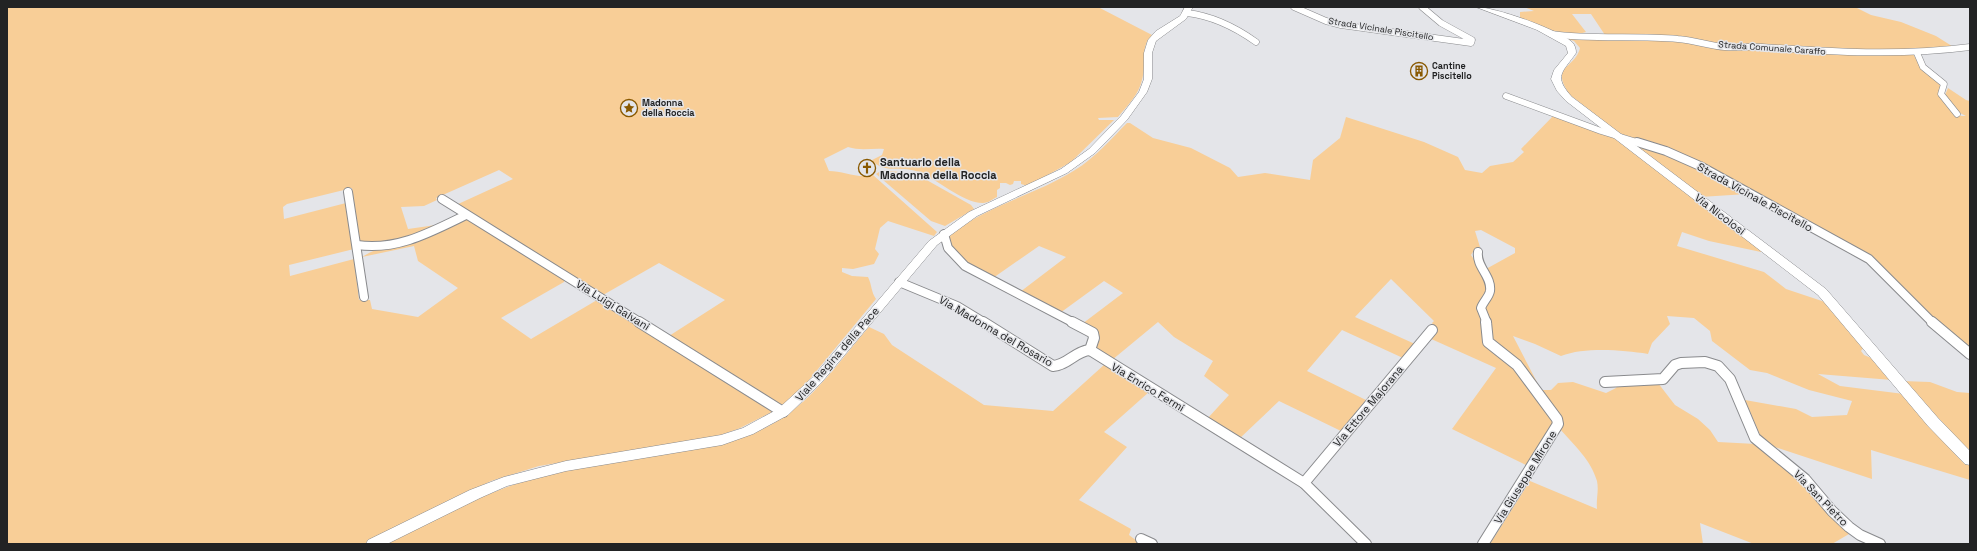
<svg xmlns="http://www.w3.org/2000/svg" width="1977" height="551" font-family="'Space Grotesk',sans-serif">
	<style>
		.green { fill: #f8ce97 }
		.lines { fill: none; stroke-linecap: round; stroke-linejoin: round }
		.minor-far2-casing { stroke: #898a8d; stroke-width: 7 }
		.minor-far1-casing { stroke: #898a8d; stroke-width: 10 }
		.minor-casing { stroke: #898a8d; stroke-width: 12 }
		.tertiary-casing { stroke: #898a8d; stroke-width: 1 }
		.secondary-casing { stroke: #898a8d; stroke-width: 1 }
		.minor-far2 { stroke: #fff; stroke-width: 6 }
		.minor-far1 { stroke: #fff; stroke-width: 8 }
		.minor { stroke: #fff; stroke-width: 10 }
		.tertiary { fill: #fff; fill-rule: evenodd }
		.secondary { fill: #fff; fill-rule: evenodd }
		.labels { text-anchor: middle; dominant-baseline: central; stroke-width: 3; stroke-linejoin: round; paint-order: stroke }
		.far-street-label { font-size: 9px; fill: #222324; stroke: #e4e5e9 }
		.far-poi-label { font-size: 9px; font-weight: bold; fill: #222324; stroke: #e4e5e9; text-anchor: start }
		.poi-label { font-size: 11px; font-weight: bold; fill: #222324; stroke: #e4e5e9; text-anchor: start }
		.street-label { font-size: 11px; fill: #222324; stroke: #e4e5e9 }
	</style>
	<rect width="100%" height="100%" fill="#e4e5e9"/>
	<g class="green">
		<path d="M 7,7 L 1098,7 L 1152,35 C 1139,48 1147,64 1142,80 C 1139,94 1128,105 1118,117 L 1098,118 L 1099,120 L 1114,120 L 1071,162 L 1028,186 L 1021,184 L 1021,181 L 1014,181 L 1013,184 L 1010,185 L 1006,183 L 1000,183 L 1000,188 L 997,190 L 997,197 C 993,199 988,203 983,203 C 962,203 937,178 916,171 C 901,166 883,174 872,160 L 882,155 L 884,149 C 872,148 860,151 848,147 L 824,159 L 829,171 C 843,171 858,179 873,175 L 937,232 L 934,236 L 888,221 L 880,228 L 875,249 L 879,254 L 874,264 L 853,269 L 842,268 L 842,272 L 852,276 L 868,277 C 872,285 871,292 876,299 L 809,380 L 787,404 L 777,404 L 669,336 L 725,300 L 659,263 L 603,295 L 456,205 L 513,179 L 499,170 L 436,198 L 437,200 L 424,206 L 401,207 L 408,229 L 443,224 C 415,238 392,245 360,243 L 352,188 L 287,204 L 283,207 L 284,219 L 346,203 L 354,249 L 289,265 L 290,276 L 354,259 L 359,300 L 370,300 L 372,309 L 418,317 L 458,288 L 418,261 L 414,246 L 362,257 C 379,246 399,244 418,239 C 436,233 451,221 470,219 L 565,278 L 564,282 L 501,318 L 531,339 L 597,300 L 771,410 L 772,412 L 738,429 L 715,437 L 539,466 L 491,481 L 364,544 L 7,544 Z"/>
		<path d="M 1524,7 L 1855,7 L 1871,15 L 1901,22 L 1936,36 L 1955,48 L 1932,51 L 1726,46 L 1605,35 L 1591,14 L 1572,14 L 1586,32 C 1563,39 1541,27 1520,18 L 1520,12 L 1534,11 Z"/>
		<path d="M 1625,36 L 1720,46 L 1913,54 L 1921,67 L 1940,83 L 1940,88 L 1938,94 C 1946,105 1952,117 1966,116 L 1960,113 L 1945,95 L 1948,88 L 1966,100 L 1970,101 L 1970,350 L 1943,328 L 1874,261 L 1704,167 L 1619,133 L 1570,95 C 1549,65 1575,69 1580,48 L 1574,41 L 1565,38 Z"/>
		<path d="M 1554,115 L 1610,135 L 1766,252 L 1761,252 L 1709,241 L 1682,232 L 1677,246 L 1764,272 L 1786,289 L 1825,302 L 1864,347 L 1861,351 L 1864,355 L 1876,360 L 1892,380 L 1818,374 L 1840,386 L 1904,394 L 1942,440 L 1970,466 L 1970,480 L 1871,450 L 1872,479 L 1772,446 L 1760,435 L 1745,400 L 1796,409 L 1812,417 L 1847,415 L 1852,401 L 1809,390 L 1767,373 L 1750,370 L 1712,341 L 1710,331 L 1694,318 L 1667,316 L 1670,324 L 1652,343 L 1648,354 C 1622,350 1585,347 1561,356 L 1535,344 L 1513,336 L 1541,390 L 1551,390 L 1558,383 L 1573,382 L 1606,393 L 1616,388 L 1618,385 L 1658,383 L 1675,405 L 1698,419 L 1710,430 L 1718,442 L 1756,444 L 1801,481 L 1849,534 L 1832,544 L 1754,544 L 1700,523 L 1703,544 L 1490,544 L 1530,481 L 1597,509 C 1596,499 1599,491 1597,481 C 1591,460 1574,445 1560,429 L 1561,425 L 1559,419 L 1518,364 L 1491,342 L 1489,324 L 1484,315 L 1483,309 L 1491,296 L 1492,288 L 1486,269 L 1515,253 L 1515,248 L 1481,230 L 1475,231 L 1480,247 L 1474,250 L 1471,255 L 1483,273 L 1487,283 L 1487,293 L 1479,304 L 1478,311 L 1485,325 L 1487,342 L 1522,373 L 1555,421 L 1528,466 L 1452,429 L 1496,368 L 1429,338 L 1436,331 L 1432,323 L 1434,321 L 1391,279 L 1355,317 L 1415,344 L 1403,358 L 1342,330 L 1307,371 L 1366,400 L 1341,431 L 1279,401 L 1239,439 L 1207,419 L 1229,395 L 1204,376 L 1213,361 L 1174,337 L 1158,322 L 1112,360 L 1096,349 L 1100,339 C 1098,330 1089,328 1082,324 L 1123,293 L 1104,281 L 1060,313 L 1020,292 L 1066,257 L 1039,246 L 993,278 C 972,267 957,259 948,237 C 986,205 1034,196 1075,170 C 1095,158 1111,139 1127,123 L 1130,123 L 1153,138 L 1191,148 L 1230,168 L 1238,177 L 1265,173 L 1310,180 L 1313,160 L 1340,138 L 1346,117 L 1424,142 L 1458,157 L 1465,170 L 1482,173 L 1490,166 L 1513,162 L 1524,152 L 1521,149 Z"/>
		<polygon points="1626,141 1665,152 1747,194 1700,197"/>
		<polygon points="882,170 916,174 971,205 974,209 945,226 931,221 876,174"/>
		<path d="M 869,327 L 884,334 L 892,345 L 984,405 L 1053,411 L 1105,364 L 1149,392 L 1104,432 L 1127,447 L 1079,500 L 1131,529 L 1129,535 L 1141,544 L 384,544 C 436,518 486,491 542,476 C 585,465 630,460 673,453 C 710,447 746,441 779,420 C 815,398 841,359 869,327 Z"/>
		<polygon points="1902,381 1930,382 1957,392 1970,393 1970,456"/>
	</g>
	<g class="lines">
		<g class="minor-far2-casing">
			<g id="minor-far2">
				<polyline points="1294,7 1326,21 1341,25 1471,43 1472,40 1441,23 1422,7"/>
				<path d="M 1187,13 C 1213,16 1235,27 1256,42"/>
				<path d="M 1551,34 C 1593,40 1635,35 1678,39 C 1694,40 1709,46 1725,47 C 1737,48 1750,46 1762,47 C 1831,52 1901,56 1970,47"/>
				<polyline points="1917,53 1923,67 1944,84 1941,94 1957,114"/>
				<polyline points="1506,96 1601,131 1640,143"/>
			</g>
		</g>
		<g class="minor-far1-casing">
			<g id="minor-far1">
				<polyline points="1637,142 1666,151 1700,166 1869,259 1933,323"/>
				<polyline points="348,192 364,297"/>
				<polyline points="442,199 641,323"/>
				<polyline points="944,234 948,248 965,266 1074,323"/>
				<path d="M 357,245 C 397,251 431,232 466,215"/>
				<path d="M 1478,252 C 1476,267 1492,276 1490,291 C 1489,297 1483,302 1481,308 L 1487,323"/>
				<polyline points="899,282 957,306 985,323"/>
			</g>
		</g>
		<g class="minor-casing">
			<g id="minor">
				<polyline points="639,322 783,412"/>
				<path d="M 983,322 L 1053,366 C 1068,365 1075,351 1090,350"/>
				<polyline points="1072,322 1093,333 1094,338 1090,350"/>
				<polyline points="1932,322 1970,354"/>
				<polyline points="1090,350 1304,483 1366,544"/>
				<polyline points="1605,382 1663,379 1675,365 1681,363 1705,362 1718,366 1730,379 1755,438 1805,479 1832,511 1849,527 1860,535 1880,544"/>
				<polyline points="1304,483 1432,330"/>
				<polyline points="1141,539 1152,544"/>
				<polyline points="1483,544 1558,424 1557,419 1517,365 1488,342 1486,322"/>
			</g>
		</g>
		<g class="tertiary-casing">
			<polygon id="tertiary" points="1185,7 1193,7 1186,19 1156,41 1152,53 1152,79 1147,92 1127,120 1095,153 1067,173 977,216 937,245 821,383 788,415 753,434 722,445 566,471 507,486 480,498 387,544 366,544 368,540 470,490 504,477 566,461 721,435 743,428 778,409 813,377 929,241 969,212 1061,169 1089,149 1121,116 1139,92 1144,79 1144,53 1148,40 1156,31 1180,16"/>
		</g>
		<g class="secondary-casing">
			<path id="secondary" d="M 1476,7 C 1495,7 1557,29 1572,42 C 1575,45 1576,49 1576,53 C 1562,73 1553,76 1572,97 L 1826,289 L 1938,418 L 1970,451 L 1970,465 L 1965,464 L 1928,426 L 1818,295 L 1566,101 L 1557,91 L 1551,79 L 1554,70 L 1568,53 L 1566,46 L 1537,30 Z"/>
		</g>
		<use href="#minor-far2" class="minor-far2"/>
		<use href="#minor-far1" class="minor-far1"/>
		<use href="#minor" class="minor"/>
		<use href="#tertiary" class="tertiary"/>
		<use href="#secondary" class="secondary"/>
	</g>
	<defs>
		<g id="building-ring" transform="scale(0.9)"><circle r="9.5" fill="#e4e5e9" stroke="#895900" stroke-width="1.5"/><path d="M-4-6H4V6H1V3H-1V6H-4ZM-2.5-4.3h1.7v1.8h-1.7ZM.8-4.3h1.7v1.8H.8ZM-2.5-1h1.7V.8h-1.7ZM.8-1h1.7V.8H.8Z" fill="#895900"/></g>
		<g id="sight-ring" transform="scale(0.9)"><circle r="9.5" fill="#e4e5e9" stroke="#895900" stroke-width="1.5"/><path d="M0-6L1.8-2.2L6-1.7L2.9 1.2L3.7 5.4L0 3.3L-3.7 5.4L-2.9 1.2L-6-1.7L-1.8-2.2Z" fill="#895900"/></g>
		<g id="church-ring" transform="scale(0.9)"><circle r="9.5" fill="#e4e5e9" stroke="#895900" stroke-width="1.5"/><path d="M-1.2-6h2.4v3.5h3.3v2.4h-3.3V6h-2.4V-.1h-3.3v-2.4h3.3Z" fill="#895900"/></g>
	</defs>
	<g fill-rule="evenodd">
		<use href="#building-ring" x="1419" y="71"/>
		<use href="#sight-ring" x="629" y="108"/>
		<use href="#church-ring" x="867" y="168"/>
	</g>
	<g class="labels">
		<g class="far-street-label">
			<text transform="translate(1381 29) rotate(9)">Strada Vicinale Piscitello</text>
			<text transform="translate(1772 48) rotate(4)">Strada Comunale Caraffo</text>
		</g>
		<g class="far-poi-label">
			<text x="1432" y="66">Cantine<tspan x="1432" dy="10">Piscitello</tspan></text>
			<text x="642" y="103">Madonna<tspan x="642" dy="10">della Roccia</tspan></text>
		</g>
		<g class="poi-label">
			<text x="880" y="162">Santuario della<tspan x="880" dy="13">Madonna della Roccia</tspan></text>
		</g>
		<g class="street-label">
			<text transform="translate(1755 197) rotate(29)">Strada Vicinale Piscitello</text>
			<text transform="translate(1720 214) rotate(37)">Via Nicolosi</text>
			<text transform="translate(613 305) rotate(32)">Via Luigi Galvani</text>
			<text transform="translate(996 331) rotate(30)">Via Madonna del Rosario</text>
			<text transform="translate(837 354) rotate(-49)">Viale Regina della Pace</text>
			<text transform="translate(1148 387) rotate(31)">Via Enrico Fermi</text>
			<text transform="translate(1368 406) rotate(-50)">Via Ettore Majorana</text>
			<text transform="translate(1525 477) rotate(-58)">Via Giuseppe Mirone</text>
			<text transform="translate(1821 498) rotate(46)">Via San Pietro</text>
		</g>
	</g>
	<rect width="1977" height="551" fill="none" stroke="#222324" stroke-width="16"/>
</svg>
